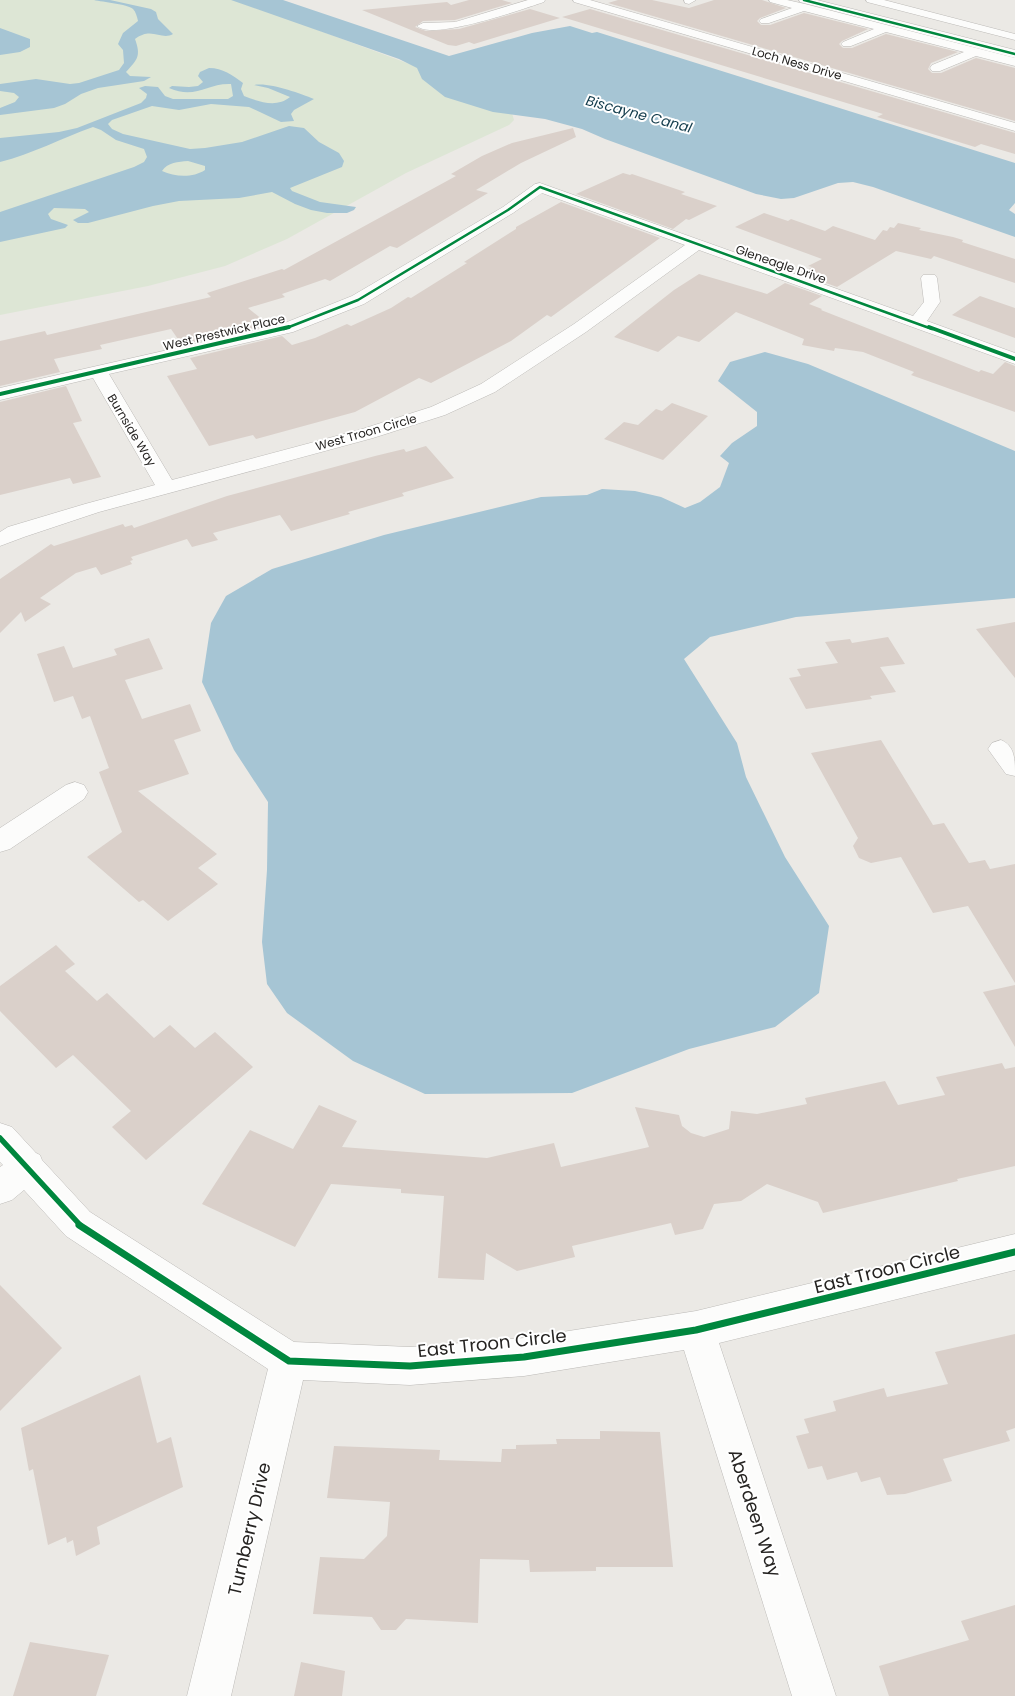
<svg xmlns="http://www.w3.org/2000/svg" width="1015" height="1696" font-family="Poppins,sans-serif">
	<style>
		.green { fill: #dde6d5 }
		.water { fill: #a6c5d4; fill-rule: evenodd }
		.building { fill: #dad0ca }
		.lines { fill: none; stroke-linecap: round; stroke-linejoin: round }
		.street-casing { stroke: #bcbab7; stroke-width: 1 }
		.secondary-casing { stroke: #bcbab7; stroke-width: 1 }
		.highway-casing { stroke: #bcbab7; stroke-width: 1 }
		.street { fill: #fcfcfb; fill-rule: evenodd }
		.secondary { fill: #fcfcfb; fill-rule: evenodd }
		.highway { fill: #fcfcfb; fill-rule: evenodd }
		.cycleway-far3-casing { stroke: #fff; stroke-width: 4 }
		.cycleway-far2-casing { stroke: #fff; stroke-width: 6 }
		.cycleway-far1-casing { stroke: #fff; stroke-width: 9 }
		.cycleway-casing { stroke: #fff; stroke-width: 10 }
		.cycleway-far3 { stroke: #00873e; stroke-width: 2.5 }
		.cycleway-far2 { stroke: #00873e; stroke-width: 4 }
		.cycleway-far1 { stroke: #00873e; stroke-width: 5.5 }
		.cycleway { stroke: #00873e; stroke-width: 7 }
		.labels { text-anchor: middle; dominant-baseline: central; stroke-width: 4; stroke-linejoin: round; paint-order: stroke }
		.far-street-label { font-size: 12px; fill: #262422; stroke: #fff }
		.far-water-label { font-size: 14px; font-style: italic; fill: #133c4c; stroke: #fff }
		.near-street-label { font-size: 18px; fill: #262422; stroke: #fff }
	</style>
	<rect width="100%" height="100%" fill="#ebe9e5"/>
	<polygon class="green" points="0,0 237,0 431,72 511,110 514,120 509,125 406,173 287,239 225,266 148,286 0,315"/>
	<g class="water">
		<path d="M 94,0 L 110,0 L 151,9 L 156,12 L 158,19 L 173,34 C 161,41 152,26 135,39 C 141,56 138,59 126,72 L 130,76 L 151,77 L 144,81 L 98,88 L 81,94 L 65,104 L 54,108 L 0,115 L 0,108 L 15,102 L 19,97 L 14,93 L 0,91 L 0,84 L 36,79 L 70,84 L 79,83 L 119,70 L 124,63 L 123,50 L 118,44 L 123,33 L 138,21 C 137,17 136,12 133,9 C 127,4 103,2 94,0 Z"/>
		<polygon points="231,0 283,0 449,56 532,33 570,26 592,33 597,32 1015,163 1015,203 1009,210 1015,214 1015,237 873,187 853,182 838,183 794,198 781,199 756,194 605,139 582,129 545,119 493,112 445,97 422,79 417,68 399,59"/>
		<polygon points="0,28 30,39 30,47 20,52 0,55"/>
		<path d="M 209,68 C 223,68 232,75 243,83 L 241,89 L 244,96 C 259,102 277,108 290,97 L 268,88 L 254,85 C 269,82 299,93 314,99 L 294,110 L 291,114 L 294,121 L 281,122 L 249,107 L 211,104 L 179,110 L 152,106 L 112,120 L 108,124 L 112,129 L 123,134 L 190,149 L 205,148 L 242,142 L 289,126 L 304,128 L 319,142 L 339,153 L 344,161 L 342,167 L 290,188 L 292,191 L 320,202 L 356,207 L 354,210 L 347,213 L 327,213 L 311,210 L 295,204 L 272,192 L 239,198 L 179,201 L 153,206 L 88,223 L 78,223 L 73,220 L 89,212 L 85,209 L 54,208 L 48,214 L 51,219 L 68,225 L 65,228 L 0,242 L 0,212 L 134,167 L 144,162 L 147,157 L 144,149 L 116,140 L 101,130 L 93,127 C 62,138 32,154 0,162 L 0,138 L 59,132 L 77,128 L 141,103 L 146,98 L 147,94 L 139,88 L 145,86 L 158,87 L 165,96 L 173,99 L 228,99 L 233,96 L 231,84 C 206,83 196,100 169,88 L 172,86 L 189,87 L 198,86 L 203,82 L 198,76 L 200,72 ZM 188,161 L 205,166 L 205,170 C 193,178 175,177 162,171 C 168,162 178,162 188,161 Z"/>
		<polygon points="765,352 808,364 1015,451 1015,598 796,617 710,637 684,659 737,743 746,777 785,857 829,926 819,993 775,1027 689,1049 572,1093 425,1094 353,1061 287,1013 267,984 262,942 267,870 268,802 234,750 202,682 211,623 226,596 272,569 384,535 541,497 587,495 602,489 635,491 661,497 685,508 700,502 720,487 729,463 720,456 732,443 757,426 757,412 718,381 730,362"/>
	</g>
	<g class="building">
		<polygon points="469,0 502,0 512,3 455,20 423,21 415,27 426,31 459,29 530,9 560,18 474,44 469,42 456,46 448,45 362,10 447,2 451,5"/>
		<polygon points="618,0 652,0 689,8 714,0 762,0 786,8 760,18 757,21 761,25 770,25 804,13 868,29 842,41 839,44 843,48 852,48 886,34 958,52 931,63 928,69 932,73 941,73 976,58 1015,68 1015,121 608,3"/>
		<polygon points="590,9 1015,133 1015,154 981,144 975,147 877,117 883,114 562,17"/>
		<polygon points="573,128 576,137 521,163 476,190 488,193 397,248 390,246 330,281 325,279 282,294 285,297 248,308 269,325 182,345 171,329 100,345 102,349 54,359 60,372 0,386 0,341 45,331 47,335 211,297 207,293 282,269 284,270 456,176 451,174 482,156 512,143"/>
		<polygon points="623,173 630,175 632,174 685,192 681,194 717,206 689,220 686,219 673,229 576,194"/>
		<polygon points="561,202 660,238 551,317 547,315 511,341 431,383 419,378 355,412 256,439 253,435 209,446 167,376 197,369 190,358 282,336 292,345 315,338 347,324 351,326 391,308 408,297 411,298 467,263 464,262 516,229 516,227"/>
		<polygon points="764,213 788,221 791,219 825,231 833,226 875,240 883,230 887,231 890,227 894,228 898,223 921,228 919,230 953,237 963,240 962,242 1015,259 1015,283 934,256 931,259 896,251 837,287 801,274 812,267 808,266 822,259 735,227"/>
		<polygon points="699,274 767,294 785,283 822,296 809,304 822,309 821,310 979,372 981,370 993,374 1005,362 1015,366 1015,412 911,375 914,372 863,352 835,348 834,351 802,345 804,339 736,312 699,342 678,336 658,352 614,337 674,290"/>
		<polygon points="980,296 1015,308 1015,338 952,315"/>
		<polygon points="66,386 82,421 73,423 101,477 73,484 70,478 0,495 0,402"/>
		<polygon points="672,403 708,416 663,460 604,439 624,422 638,425 656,409 662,411"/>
		<polygon points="426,446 454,478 402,493 404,496 348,512 350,514 291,531 280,515 213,533 218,540 192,547 187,539 131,557 133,560 130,561 132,564 101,575 96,567 76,573 40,598 51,604 25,622 21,612 0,633 0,579 51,544 54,546 123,524 125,527 132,525 134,528 227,496 375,456 404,449 406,452"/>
		<polygon points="1015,622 1015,678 976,629"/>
		<polygon points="888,637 905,664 880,667 896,692 870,696 872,699 806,709 789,678 801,676 797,669 838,663 825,642 850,639 852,643"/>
		<polygon points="149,638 163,669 125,680 142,719 190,704 201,731 174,740 189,774 138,791 217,854 198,868 218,884 168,921 143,900 139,902 87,857 122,832 99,772 109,768 90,716 82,719 73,696 54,702 37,654 64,646 73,668 117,655 114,649"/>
		<polygon points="881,740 933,825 944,823 969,863 985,860 990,869 1015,864 1015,983 968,906 933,913 901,857 871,863 859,858 853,846 858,838 811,753"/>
		<polygon points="56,945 75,964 65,971 97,1001 107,993 154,1038 170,1025 195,1048 215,1032 253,1067 146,1160 112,1127 131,1111 73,1055 56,1068 0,1011 0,986"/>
		<polygon points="1015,985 1015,1047 983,992"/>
		<polygon points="1002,1063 1005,1069 1015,1067 1015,1166 957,1179 958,1181 823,1213 818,1202 767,1184 741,1201 714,1204 703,1229 675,1235 671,1223 572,1246 575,1257 517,1271 486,1253 484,1280 438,1278 444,1196 401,1193 401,1189 331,1184 295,1247 202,1204 250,1130 293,1149 319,1105 357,1121 342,1147 487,1158 554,1143 561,1167 649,1147 635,1107 679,1115 682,1126 691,1133 704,1137 729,1129 731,1111 757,1114 807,1104 805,1098 885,1081 898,1105 945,1095 936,1077"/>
		<polygon points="0,1285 62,1348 0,1411"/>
		<polygon points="1015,1334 1015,1428 1006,1431 1010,1441 943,1459 952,1481 905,1494 887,1495 880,1477 861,1482 857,1472 827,1480 822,1466 808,1469 796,1436 809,1433 804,1419 836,1411 833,1401 884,1388 887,1397 948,1384 935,1352"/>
		<polygon points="140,1375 157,1443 171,1437 183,1487 97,1527 100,1544 76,1556 73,1540 67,1543 66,1537 48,1545 33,1469 29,1471 21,1428"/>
		<polygon points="600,1431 660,1432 673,1567 596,1567 596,1571 530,1572 529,1560 480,1559 478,1623 406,1619 396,1630 381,1630 372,1617 313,1614 320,1557 364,1559 387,1536 390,1502 327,1498 334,1446 440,1450 439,1460 501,1462 502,1449 516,1449 516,1445 557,1444 556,1439 600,1439"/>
		<polygon points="1015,1605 1015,1696 889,1696 879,1666 969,1640 961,1621"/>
		<polygon points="30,1642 109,1655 96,1696 13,1696"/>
		<polygon points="301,1662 345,1671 342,1696 294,1696"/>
	</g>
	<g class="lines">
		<g class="street-casing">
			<g id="street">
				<path d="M 528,0 L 545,0 L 544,2 C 523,9 432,41 417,26 L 423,23 L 455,22 Z"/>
				<polygon points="573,0 590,0 1015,123 1015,131 574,2"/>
				<polygon points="684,0 696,0 689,4 685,3"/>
				<polygon points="769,0 787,0 805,4 1015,58 1015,66 976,56 940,71 932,71 930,68 932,65 964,52 886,32 851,46 843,46 841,44 843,42 874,29 804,11 769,23 761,23 759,21 761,19 792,8 770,2"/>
				<path d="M 540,183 L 913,316 L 924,302 L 921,278 L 923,275 L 935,275 L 937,278 L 940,302 L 927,321 L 1015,353 L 1015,364 L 699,250 L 586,332 L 495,392 L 445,415 L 373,438 L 99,512 L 24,537 L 0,546 L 0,532 L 8,527 L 85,504 L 155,485 L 93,378 L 0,400 L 0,388 L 282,324 L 352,296 L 503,207 L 535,184 ZM 542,193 L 685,245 L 574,324 L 481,384 L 431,407 L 359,430 L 172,480 L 109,374 L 293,332 L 364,304 L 513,213 Z"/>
				<path d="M 1001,740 C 1015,746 1015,759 1015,776 L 1006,774 L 988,749 L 992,743 Z"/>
				<polygon points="75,782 84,785 88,792 84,799 10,849 0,852 0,828 66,785"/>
				<polygon points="0,1123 12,1127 36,1153 40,1155 42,1160 90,1212 294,1342 410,1347 524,1338 696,1311 1015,1234 1015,1270 719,1343 836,1696 792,1696 684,1350 524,1376 410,1385 303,1380 231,1696 187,1696 268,1369 66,1236 24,1190 12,1200 0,1204 0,1167 3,1165 0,1162"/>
			</g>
		</g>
		<g class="secondary-casing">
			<polygon id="secondary" points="799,0 817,0 1015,50 1015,58 800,2"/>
		</g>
		<g class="highway-casing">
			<polygon id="highway" points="866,0 884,0 1015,34 1015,40 867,2"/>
		</g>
		<use href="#street" class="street"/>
		<use href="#secondary" class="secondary"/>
		<use href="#highway" class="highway"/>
		<g class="cycleway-far3-casing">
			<g id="cycleway-far3">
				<polyline points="804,0 1015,54"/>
				<polyline points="284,329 358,300 508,210 540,187 932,329"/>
			</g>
		</g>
		<g class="cycleway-far2-casing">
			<g id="cycleway-far2">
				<polyline points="929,327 1015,359"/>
				<polyline points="0,394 289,327"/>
			</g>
		</g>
		<g class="cycleway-far1-casing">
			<polyline id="cycleway-far1" points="0,1138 81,1226"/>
		</g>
		<g class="cycleway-casing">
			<polyline id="cycleway" points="79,1225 289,1361 410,1366 524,1357 696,1330 1015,1252"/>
		</g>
		<use href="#cycleway-far3" class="cycleway-far3"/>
		<use href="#cycleway-far2" class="cycleway-far2"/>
		<use href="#cycleway-far1" class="cycleway-far1"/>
		<use href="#cycleway" class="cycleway"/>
	</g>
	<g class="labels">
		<g class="far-street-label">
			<text transform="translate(797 63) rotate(16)">Loch Ness Drive</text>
			<text transform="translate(781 264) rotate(19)">Gleneagle Drive</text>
			<text transform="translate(224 332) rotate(-13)">West Prestwick Place</text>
			<text transform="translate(132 430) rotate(59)">Burnside Way</text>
			<text transform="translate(366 432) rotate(-16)">West Troon Circle</text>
		</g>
		<g class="far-water-label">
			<text transform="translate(639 114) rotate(15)">Biscayne Canal</text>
		</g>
		<g class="near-street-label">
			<text transform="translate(887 1269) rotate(-14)">East Troon Circle</text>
			<text transform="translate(492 1343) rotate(-6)">East Troon Circle</text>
			<text transform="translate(755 1513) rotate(72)">Aberdeen Way</text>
			<text transform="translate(249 1529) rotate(-77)">Turnberry Drive</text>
		</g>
	</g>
</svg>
